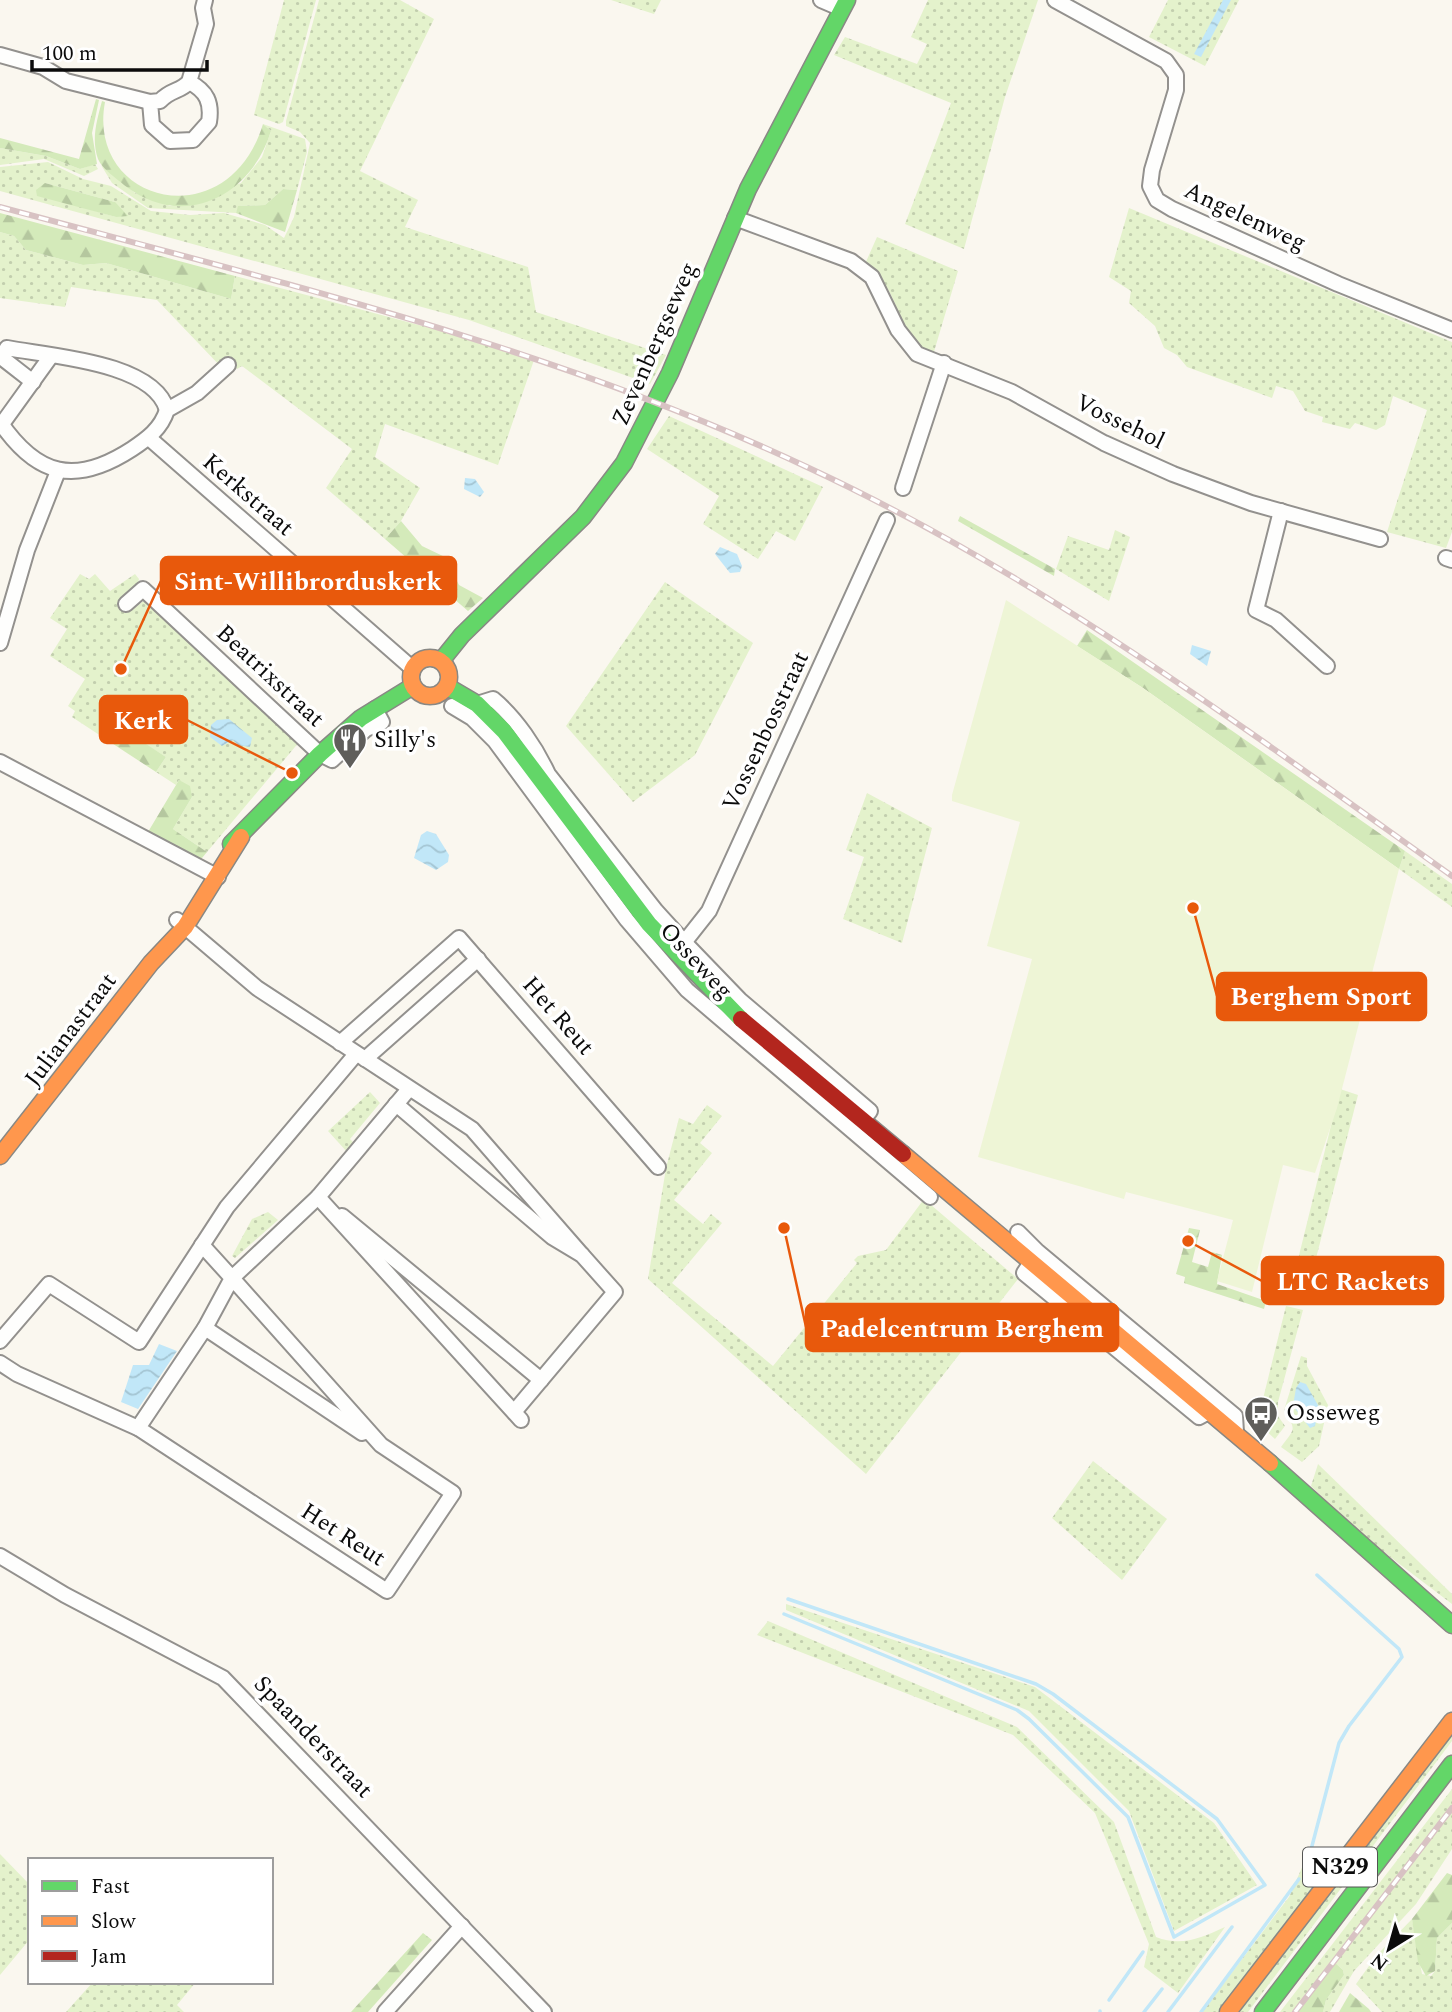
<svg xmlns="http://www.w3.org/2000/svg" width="1452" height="2012" font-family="Spectral,serif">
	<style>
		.green { fill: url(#green-dots); fill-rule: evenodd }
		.forest { fill: url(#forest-firs) }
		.pitch { fill: #eef5d6 }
		.water { fill: url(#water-waves) }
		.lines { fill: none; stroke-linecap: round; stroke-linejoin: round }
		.stream { stroke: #c1e7f8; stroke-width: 3.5 }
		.street-casing { stroke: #93918e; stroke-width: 18 }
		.fast-casing { stroke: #898884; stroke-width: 19 }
		.slow-casing { stroke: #898884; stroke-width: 19 }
		.jam-casing { stroke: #898884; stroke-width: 19 }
		.street { stroke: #fefefd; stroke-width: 14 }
		.fast { stroke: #63d668; stroke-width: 16 }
		.slow { stroke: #ff974d; stroke-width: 16 }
		.jam { stroke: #b3261e; stroke-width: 16 }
		.rail-casing { stroke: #d8c2c3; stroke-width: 6 }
		.rail { stroke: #fff; stroke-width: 3.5; stroke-dasharray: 10; stroke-linecap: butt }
		.labels { text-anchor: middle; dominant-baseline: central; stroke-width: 7; stroke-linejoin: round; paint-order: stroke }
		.shield { fill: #fff; stroke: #545454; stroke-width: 2 }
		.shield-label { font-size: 23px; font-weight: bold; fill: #0b0b0b }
		.street-label { font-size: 24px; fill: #0b0b0b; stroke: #fff }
		.poi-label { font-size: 24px; fill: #0b0b0b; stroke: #fff; text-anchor: start }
		.leader { fill: none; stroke: #e8590c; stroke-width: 2.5 }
		.callout-dot { fill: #e8590c; stroke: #fff; stroke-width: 2.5 }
		.callout { fill: #e8590c; stroke: #e8590c; stroke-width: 2.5 }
		.callout-label { font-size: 26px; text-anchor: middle; font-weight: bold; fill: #fff }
	</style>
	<defs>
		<pattern id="green-dots" width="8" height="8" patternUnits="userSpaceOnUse" patternTransform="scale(1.75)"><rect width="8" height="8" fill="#e4f2cc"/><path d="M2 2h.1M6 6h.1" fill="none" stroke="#c2ceae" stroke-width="1.8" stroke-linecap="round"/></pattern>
		<pattern id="forest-firs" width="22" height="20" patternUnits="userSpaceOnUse" patternTransform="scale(1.75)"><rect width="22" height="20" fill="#d4eaba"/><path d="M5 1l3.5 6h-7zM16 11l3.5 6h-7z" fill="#b5c79f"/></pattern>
		<pattern id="water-waves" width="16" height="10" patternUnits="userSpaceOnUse" patternTransform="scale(1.75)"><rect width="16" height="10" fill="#c1e7f8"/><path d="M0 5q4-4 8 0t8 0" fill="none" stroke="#a4c5d3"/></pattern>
	</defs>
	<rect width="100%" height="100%" fill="#faf7ef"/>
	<g class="green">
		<polygon points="284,0 316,0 283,122 279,124 254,115"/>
		<path d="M 319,0 L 400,0 L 434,19 L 360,171 L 418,200 L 405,227 L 528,267 L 536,312 L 666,355 L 650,384 L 469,320 L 0,191 L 0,167 L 48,162 L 83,179 L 111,186 L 151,211 L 190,215 L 224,213 L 265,225 L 284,238 L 294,217 L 310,143 L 300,132 L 286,126 L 286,121 ZM 45,183 L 115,202 L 116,217 L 85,208 Z"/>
		<polygon points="611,0 661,0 654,14"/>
		<polygon points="928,0 1038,0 1005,97 964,249 905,224 951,103 834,55 845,37 917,64 927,44 911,37"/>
		<polygon points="1168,0 1239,0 1205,66 1149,37"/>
		<polygon points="263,124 305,139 307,152 297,190 283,189 265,205 239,206 236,213 148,208 112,183 101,165 135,193 170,206 241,183 262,157 271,131"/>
		<polygon points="0,148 46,156 80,169 95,164 98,169 84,176 44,159 0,165"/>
		<polygon points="1129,208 1452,342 1452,532 1446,548 1387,532 1427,410 1393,396 1385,425 1376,430 1355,423 1350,429 1322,422 1323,417 1305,411 1293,391 1276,386 1272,398 1187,367 1177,355 1164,348 1155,326 1129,303 1131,291 1109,277"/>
		<polygon points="0,232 14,236 26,250 83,265 106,263 231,299 235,276 460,336 534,360 498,465 385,424 375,457 420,488 401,521 385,539 326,488 352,449 242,366 237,369 231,362 223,369 157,300 71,287 65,307 0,298"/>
		<path d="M 877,237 L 958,271 L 933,355 C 895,337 900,284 865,264 Z"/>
		<polygon points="669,416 823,487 795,541 776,531 758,559 703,524 719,496 647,449"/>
		<polygon points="1115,530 1130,537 1109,601 1056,569 1068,536 1109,550"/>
		<polygon points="80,574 89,579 95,574 110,591 135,574 139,579 137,588 123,601 133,609 145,600 300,741 207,852 173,829 192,797 179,780 176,785 156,772 166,757 113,724 104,738 72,717 75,711 68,706 85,679 50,656 67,629 50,618"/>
		<polygon points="665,582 753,643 695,755 633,802 566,726"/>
		<polygon points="867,793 932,828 902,943 843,919 864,857 846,850"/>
		<polygon points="1405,851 1452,884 1452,907 1399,869"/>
		<polygon points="1340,1089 1358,1095 1305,1301 1289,1296"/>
		<polygon points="370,1092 380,1103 350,1139 355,1144 348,1153 328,1131"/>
		<polygon points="707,1105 722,1116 700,1143 712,1153 674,1200 703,1224 711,1214 722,1223 672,1283 773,1366 857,1263 854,1260 858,1256 886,1250 924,1199 1018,1279 866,1474 648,1279 666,1168 679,1118 693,1124"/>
		<polygon points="268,1212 278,1220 235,1258 232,1256 252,1219"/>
		<polygon points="1286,1306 1303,1310 1278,1402 1278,1416 1285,1426 1275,1439 1257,1423"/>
		<path d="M 1301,1356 L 1307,1358 L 1307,1366 L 1328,1405 L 1319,1446 L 1302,1462 L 1281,1447 C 1296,1427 1296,1431 1284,1410 Z"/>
		<polygon points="1093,1461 1167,1519 1122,1580 1052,1518"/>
		<polygon points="1318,1464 1452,1594 1452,1604 1360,1534 1311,1486"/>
		<polygon points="786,1604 1035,1687 1214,1823 1257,1885 1174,1931 1129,1811 1029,1711 786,1610"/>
		<path d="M 768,1621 L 1017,1727 L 1114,1822 L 1156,1937 C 1181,1947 1201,1938 1225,1927 L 1178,1993 L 1144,1967 L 1149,1944 L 1095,1813 L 1013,1735 L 757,1635 Z"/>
		<polygon points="1452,1722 1452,1741 1248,2012 1202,2012 1289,1897 1307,1856 1333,1877"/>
		<polygon points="1452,1789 1452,1849 1416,1904 1354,1971 1330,2012 1323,2012 1326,2000 1344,1975 1343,1970 1332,1960 1292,2012 1280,2012"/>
		<polygon points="0,1854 30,1885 30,1939 0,1975"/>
		<polygon points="1412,1919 1422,1974 1431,1976 1435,1971 1437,1938 1452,1923 1452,2012 1382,2012 1356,1984 1377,1955"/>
		<polygon points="93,1982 196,1982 177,2005 184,2012 66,2012"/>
	</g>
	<g class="forest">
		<polygon points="96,99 99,100 92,133 97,164 80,169 46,156 0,148 0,138 79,159"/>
		<path d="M 102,101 L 105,102 C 86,204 228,239 263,124 L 271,131 C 251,197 182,231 124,185 C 116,178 102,169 98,159 C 91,139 97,120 102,101 Z"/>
		<polygon points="45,183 115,202 128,216 116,217 37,196 36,190"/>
		<polygon points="283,189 297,190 285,232 236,213 238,206 265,205"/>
		<polygon points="0,213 235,276 231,299 106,263 83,265 26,250 14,236 0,232"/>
		<polygon points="960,516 1055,569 1054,576 958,521"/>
		<polygon points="401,521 422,546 445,557 459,585 483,598 468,611 385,539"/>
		<polygon points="1087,630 1405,851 1399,869 1143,688 1077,646"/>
		<polygon points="114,723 166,757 156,772 104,738"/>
		<polygon points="179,780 190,786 192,797 173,829 207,852 197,864 145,837"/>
		<polygon points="1189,1228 1200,1230 1192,1262 1208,1267 1212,1252 1222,1255 1217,1284 1266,1301 1264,1309 1184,1283 1185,1277 1176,1274"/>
		<polygon points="1447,1873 1452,1875 1452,1923 1437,1938 1435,1971 1426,1976 1418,1962 1412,1919"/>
		<polygon points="423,1933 432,1940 368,2012 351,2012"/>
		<polygon points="1332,1960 1343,1970 1344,1975 1326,2000 1323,2012 1292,2012"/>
		<polygon points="1350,1993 1369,2009 1371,2012 1339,2012"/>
	</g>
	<polygon class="pitch" points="1006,600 1143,688 1399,869 1337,1108 1315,1173 1283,1165 1252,1292 1217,1281 1233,1220 1126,1192 1124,1199 978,1157 1032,959 987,946 1020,822 952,801 952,795"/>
	<g class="water">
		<polygon points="1223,0 1231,0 1201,57 1194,54"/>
		<polygon points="465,478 475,479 484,492 480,497 464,489"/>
		<polygon points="720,547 737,554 742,566 740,572 730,573 715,554"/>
		<polygon points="1192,645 1211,651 1207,666 1190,654"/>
		<polygon points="229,719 252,738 250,747 238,745 233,740 222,746 210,737 211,725 217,720"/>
		<polygon points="427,831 436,834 449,855 448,862 436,870 414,858 421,835"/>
		<polygon points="159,1344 177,1351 138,1409 121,1402 133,1365 149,1365"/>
		<polygon points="1300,1382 1306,1384 1319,1407 1315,1426 1310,1428 1293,1406 1296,1388"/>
	</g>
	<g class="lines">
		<g class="stream">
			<polyline points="784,1614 1017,1710 1029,1719 1128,1817 1174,1937 1265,1885 1217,1819 1053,1694 1036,1684 788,1599"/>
			<polyline points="1307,1865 1339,1743 1349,1726 1402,1657 1399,1649 1317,1575"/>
			<polyline points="1109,2000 1143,1952"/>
			<polyline points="1100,2012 1100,2011"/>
			<polyline points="1144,2012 1162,1989"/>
			<polyline points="1168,2012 1232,1927"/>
			<polyline points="1201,2012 1299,1879"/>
		</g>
		<g class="street-casing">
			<g id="street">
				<polyline points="821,0 842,9"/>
				<polyline points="1055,0 1166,61 1176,75 1176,90 1152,170 1150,186 1157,200 1172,209 1338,284 1452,330"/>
				<polyline points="0,55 43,67 66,81 150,102"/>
				<path d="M 189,82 C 207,91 212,103 209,122 L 193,140 L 170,141 L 152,125 L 150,102 L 160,101 C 171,89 180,92 189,82 L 206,24 L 203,8 L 205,0"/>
				<polyline points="735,218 851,261 872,277 898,330 917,354 1012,392 1104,443 1173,474 1251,503 1380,539"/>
				<path d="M 33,382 L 1,357 L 7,348 C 49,356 154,362 167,410"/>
				<path d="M 0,422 C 37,476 75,486 132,449 C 147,439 161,429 167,410 L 197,393 L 228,365"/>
				<polyline points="2,424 51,356"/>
				<polyline points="149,438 413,669"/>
				<polyline points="903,488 944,363"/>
				<polyline points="1281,511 1256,610 1276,620 1327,666"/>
				<polyline points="1446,558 1452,560"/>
				<polyline points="126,604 143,589 320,754 332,760 366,729 382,722 375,709"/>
				<polyline points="0,643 27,550 58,471"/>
				<path d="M 477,704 L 493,699 C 516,718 536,748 548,774 L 656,911 L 686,944 L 740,1000 L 870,1111 L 861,1122"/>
				<polyline points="452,706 472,718 495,741 627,920 687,990 930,1197"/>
				<polyline points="0,762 218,877"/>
				<polyline points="177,920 257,988 472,1129 582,1255"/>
				<polyline points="679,949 709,911 887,520"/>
				<polyline points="340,1043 459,938 658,1167"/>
				<polyline points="365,1059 478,959"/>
				<polyline points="396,1104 552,1237 582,1255 615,1292 514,1412"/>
				<polyline points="318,1197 521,1420"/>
				<polyline points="342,1216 541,1380"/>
				<polyline points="1018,1232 1038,1252 1235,1416 1236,1432"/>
				<polyline points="202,1245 232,1278 381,1445 453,1493 387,1591 138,1428 205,1328 232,1278 318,1197 409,1089"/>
				<polyline points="1036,1255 1024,1273 1199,1417 1210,1411"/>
				<polyline points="205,1328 362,1433"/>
				<polyline points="0,1341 49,1284 139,1342 227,1207 356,1054"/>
				<polyline points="0,1363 17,1374 138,1428"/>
				<polyline points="0,1556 65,1595 223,1678 544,2012"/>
				<polyline points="385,2012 462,1926"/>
			</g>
		</g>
		<g class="fast-casing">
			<g id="fast">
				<polyline points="441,661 462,635 583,517 624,463 670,373 748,189 847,0"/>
				<polyline points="448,687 477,704 504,731 649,924 741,1019"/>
				<polyline points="231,844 320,754 361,718 413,686"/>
				<polyline points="1270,1463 1452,1625"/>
				<polyline points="1263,2012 1452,1764"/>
			</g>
		</g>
		<g class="slow-casing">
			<g id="slow">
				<circle cx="430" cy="677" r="19"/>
				<polyline points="903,1154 1270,1463"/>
				<polyline points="0,1156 151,963 185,927 241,837"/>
				<polyline points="1228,2012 1452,1721"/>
			</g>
		</g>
		<g class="jam-casing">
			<polyline id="jam" points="741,1019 903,1154"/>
		</g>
		<use href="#street" class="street"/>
		<use href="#fast" class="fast"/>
		<use href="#slow" class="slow"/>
		<use href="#jam" class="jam"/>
		<g class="rail-casing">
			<g id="rail">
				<path d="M 0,207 C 275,281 551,346 809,468 C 1041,576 1244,728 1452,876"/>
				<polyline points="1295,2012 1452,1808"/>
			</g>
		</g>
		<use href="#rail" class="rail"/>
	</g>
	<defs>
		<g id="restaurant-pin" transform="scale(1.75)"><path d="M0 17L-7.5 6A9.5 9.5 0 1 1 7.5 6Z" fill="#5f5e5b" stroke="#fff"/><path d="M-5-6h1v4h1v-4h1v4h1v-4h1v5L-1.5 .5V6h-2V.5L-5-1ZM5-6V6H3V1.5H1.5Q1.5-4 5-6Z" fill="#fff"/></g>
		<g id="bus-pin" transform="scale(1.75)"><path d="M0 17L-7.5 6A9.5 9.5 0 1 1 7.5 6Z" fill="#5f5e5b" stroke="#fff"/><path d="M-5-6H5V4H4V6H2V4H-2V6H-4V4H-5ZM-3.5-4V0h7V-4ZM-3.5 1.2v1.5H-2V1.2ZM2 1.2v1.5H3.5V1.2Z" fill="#fff"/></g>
	</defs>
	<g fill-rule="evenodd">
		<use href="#restaurant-pin" x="350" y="740"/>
		<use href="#bus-pin" x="1261" y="1413"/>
	</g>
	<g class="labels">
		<rect class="shield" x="1303" y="1847.5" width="74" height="39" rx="5"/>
		<g class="shield-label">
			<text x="1340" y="1867">N329</text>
		</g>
		<g class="street-label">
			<text transform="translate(1245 217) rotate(25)">Angelenweg</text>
			<text transform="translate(655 344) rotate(-66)">Zevenbergseweg</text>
			<text transform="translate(1120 422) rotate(26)">Vossehol</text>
			<text transform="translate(248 495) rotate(41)">Kerkstraat</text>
			<text transform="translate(270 676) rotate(43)">Beatrixstraat</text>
			<text transform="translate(766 731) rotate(-65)">Vossenbosstraat</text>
			<text transform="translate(696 961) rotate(47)">Osseweg</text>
			<text transform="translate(558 1016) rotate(49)">Het Reut</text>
			<text transform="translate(71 1030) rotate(-53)">Julianastraat</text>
			<text transform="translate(343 1535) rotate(33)">Het Reut</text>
			<text transform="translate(313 1737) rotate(46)">Spaanderstraat</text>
		</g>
		<g class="poi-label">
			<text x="374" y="740">Silly's</text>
			<text x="1286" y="1413">Osseweg</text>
		</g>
	</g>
	<path class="leader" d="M121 669L161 581M292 773L187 720M1193 908L1217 996M1188 1241L1262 1281M784 1228L806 1327"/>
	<g class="callout-dot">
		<circle cx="121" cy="669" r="7"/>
		<circle cx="292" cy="773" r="7"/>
		<circle cx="1193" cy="908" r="7"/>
		<circle cx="1188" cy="1241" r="7"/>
		<circle cx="784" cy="1228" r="7"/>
	</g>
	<g class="callout">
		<rect x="161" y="557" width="295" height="47" rx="7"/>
		<rect x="100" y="696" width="87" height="47" rx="7"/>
		<rect x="1217" y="973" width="209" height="47" rx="7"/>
		<rect x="1262" y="1257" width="181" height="47" rx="7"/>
		<rect x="806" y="1304" width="312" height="47" rx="7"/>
	</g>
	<g class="callout-label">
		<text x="308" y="590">Sint-Willibrorduskerk</text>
		<text x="143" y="729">Kerk</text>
		<text x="1321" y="1005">Berghem Sport</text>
		<text x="1353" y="1290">LTC Rackets</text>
		<text x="962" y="1337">Padelcentrum Berghem</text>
	</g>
	<rect x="28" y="1858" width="245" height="126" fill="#ffffff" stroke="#9d9d9d" stroke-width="2"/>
	<rect x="42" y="1881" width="35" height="10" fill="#63d668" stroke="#9d9d9d" stroke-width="2"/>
	<text x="91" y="1893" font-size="21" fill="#0b0b0b">Fast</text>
	<rect x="42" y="1916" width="35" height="10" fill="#ff974d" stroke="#9d9d9d" stroke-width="2"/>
	<text x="91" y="1928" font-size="21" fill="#0b0b0b">Slow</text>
	<rect x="42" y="1951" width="35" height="10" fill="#b3261e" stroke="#9d9d9d" stroke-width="2"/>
	<text x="91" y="1963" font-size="21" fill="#0b0b0b">Jam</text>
	<g transform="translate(1389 1949) rotate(217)" stroke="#ffffff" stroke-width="5" paint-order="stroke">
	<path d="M0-5L12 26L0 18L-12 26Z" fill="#0b0b0b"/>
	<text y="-10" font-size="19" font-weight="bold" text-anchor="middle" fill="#0b0b0b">N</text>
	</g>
	<path d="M32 60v10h175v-10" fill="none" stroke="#0b0b0b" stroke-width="3.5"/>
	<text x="42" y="60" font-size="21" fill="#0b0b0b" stroke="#ffffff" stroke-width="5" paint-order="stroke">100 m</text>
</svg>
